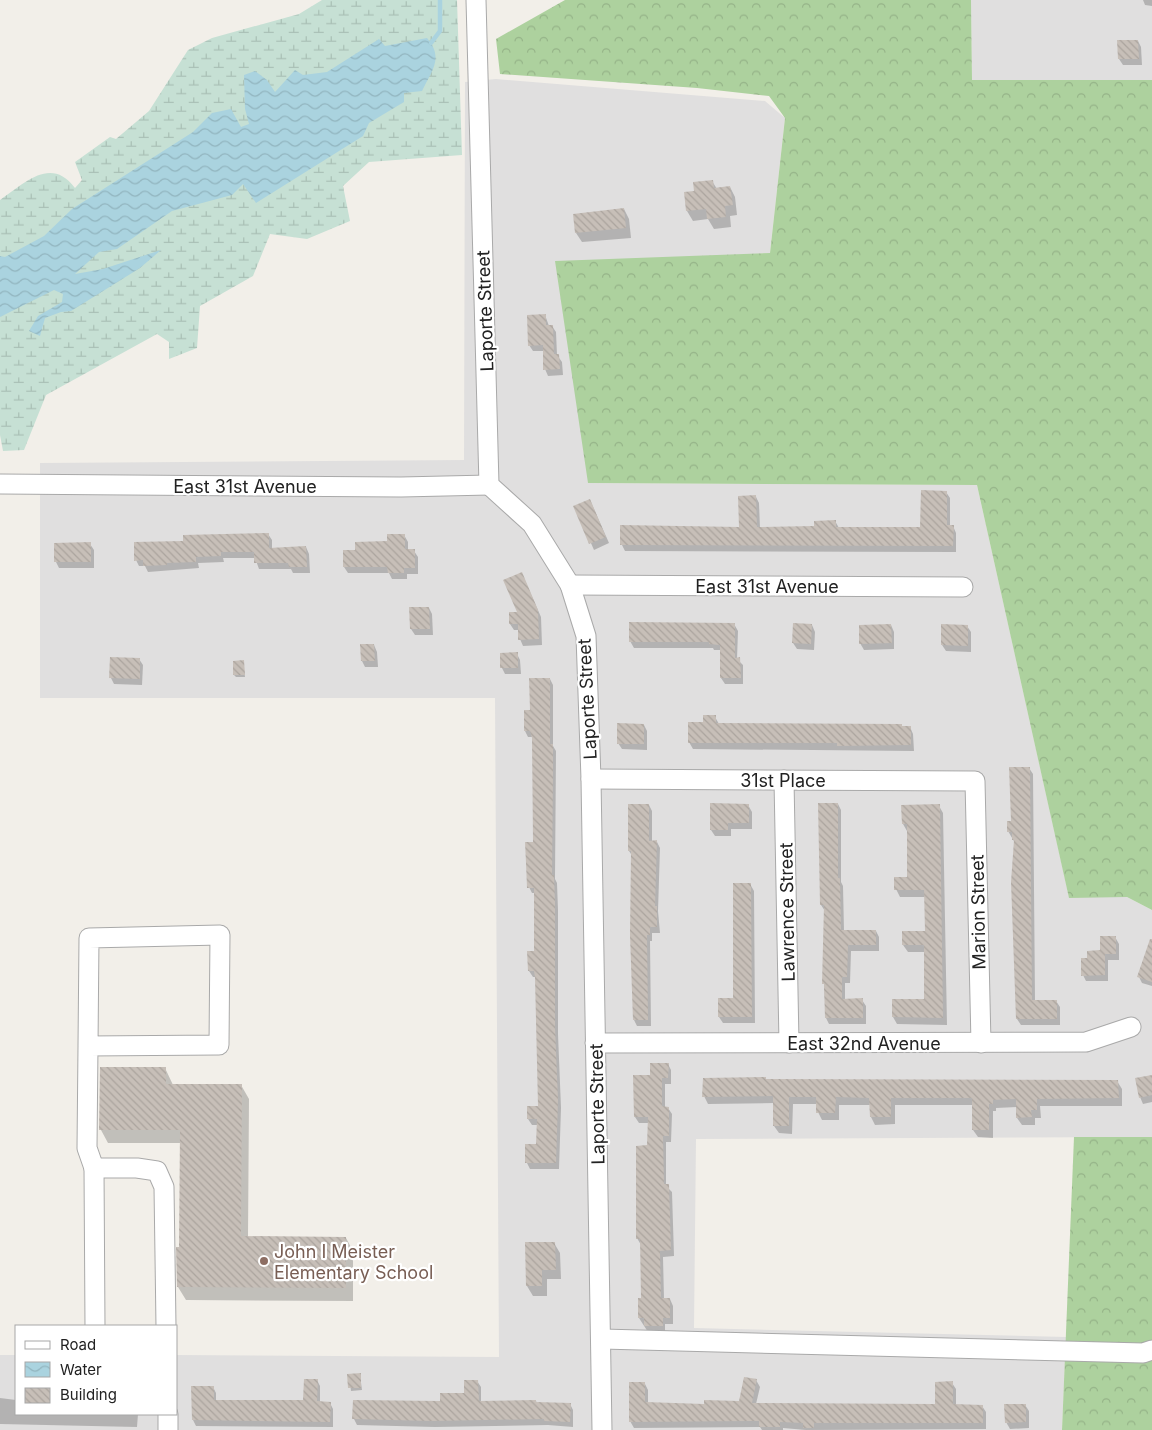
<svg xmlns="http://www.w3.org/2000/svg" width="1152" height="1430" font-family="Inter,sans-serif">
	<style>
		.residential { fill: #e0dfdf }
		.forest { fill: url(#forest-crowns) }
		.wetland { fill: url(#wetland-marsh) }
		.water { fill: url(#water-waves) }
		.shadow { fill: #0003 }
		.lines { fill: none; stroke-linecap: round; stroke-linejoin: round }
		.stream { stroke: #aad3df; stroke-width: 4.5 }
		.building { fill: url(#building-back-hatch) }
		.minor-casing { stroke: #a9a9a9; stroke-width: 21 }
		.minor { stroke: #fff; stroke-width: 19 }
		.education-dot { fill: #8d6e63; stroke: #fff; stroke-width: 2 }
		.labels { text-anchor: middle; dominant-baseline: central; stroke-width: 4.5; stroke-linejoin: round; paint-order: stroke }
		.street-label { font-size: 18px; fill: #222; stroke: #fff }
		.education-label { font-size: 18px; fill: #785e54; stroke: #fff; text-anchor: start }
	</style>
	<defs>
		<pattern id="forest-crowns" width="20" height="18" patternUnits="userSpaceOnUse" patternTransform="scale(1.25)"><rect width="20" height="18" fill="#add19e"/><path d="M2 6a3 3 0 1 1 6 0M12 15a3 3 0 1 1 6 0" fill="none" stroke="#95b388"/></pattern>
		<pattern id="wetland-marsh" width="20" height="14" patternUnits="userSpaceOnUse" patternTransform="scale(1.25)"><rect width="20" height="14" fill="#c6e0d4"/><path d="M1 5h8M5 5V1M11 12h8M15 12V8" fill="none" stroke="#aac0b6"/></pattern>
		<pattern id="water-waves" width="16" height="10" patternUnits="userSpaceOnUse" patternTransform="scale(1.25)"><rect width="16" height="10" fill="#aad3df"/><path d="M0 5q4-4 8 0t8 0" fill="none" stroke="#92b5bf"/></pattern>
		<pattern id="building-back-hatch" width="6" height="6" patternUnits="userSpaceOnUse" patternTransform="scale(1.25)"><rect width="6" height="6" fill="#c7bfb8"/><path d="M-1 5l2 2M0 0l6 6M5-1l2 2" fill="none" stroke="#aba49e"/></pattern>
	</defs>
	<rect width="100%" height="100%" fill="#f2efe9"/>
	<g class="residential">
		<polygon points="971,0 1152,0 1152,80 972,80"/>
		<polygon points="496,79 765,101 785,118 770,253 726,256 588,483 977,485 1069,897 1127,897 1152,910 1152,1137 696,1139 694,1328 1066,1337 1062,1430 0,1430 0,1355 16,1355 16,1414 176,1414 176,1355 499,1357 495,698 40,698 40,463 464,460 465,82"/>
	</g>
	<g class="forest">
		<polygon points="565,0 971,0 972,80 1152,80 1152,910 1127,897 1069,898 977,485 588,483 555,261 770,253 785,118 769,96 697,88 500,74 496,39"/>
		<polygon points="1074,1137 1152,1137 1152,1430 1062,1430"/>
	</g>
	<path class="wetland" d="M 322,0 L 457,0 L 462,155 L 369,162 L 343,186 L 350,221 L 307,239 L 270,234 L 253,276 L 200,306 L 197,348 L 169,359 L 169,342 L 157,334 L 46,395 L 24,450 L 3,451 L 0,435 L 0,200 C 25,183 51,156 75,188 L 82,180 L 75,162 L 110,137 L 116,139 L 149,111 L 188,50 L 212,38 L 299,14 Z"/>
	<path class="water" d="M 427,38 C 444,58 432,70 422,91 L 404,93 L 404,102 L 369,123 L 363,136 L 256,203 L 243,184 L 232,195 L 172,211 L 117,249 L 99,252 L 75,274 L 103,269 L 161,250 L 140,268 L 71,311 L 61,312 L 45,318 L 40,336 L 29,331 L 38,316 L 62,302 L 63,294 L 54,290 L 0,317 L 0,256 L 5,257 L 44,236 L 72,209 L 193,132 L 212,113 L 231,109 L 241,127 L 249,124 L 245,109 L 244,75 L 255,71 L 267,80 L 275,92 L 295,70 L 303,75 L 327,72 L 379,39 L 385,46 Z"/>
	<g class="shadow">
		<polygon points="1143,0 1152,0 1152,6 1145,5"/>
		<polygon points="1119,41 1138,41 1141,47 1142,65 1123,65 1119,59"/>
		<polygon points="712,181 717,189 730,187 735,197 737,215 730,216 731,227 714,229 708,219 693,221 687,211 685,193 696,192"/>
		<polygon points="624,209 629,219 631,238 582,242 576,233"/>
		<polygon points="545,315 549,326 552,326 556,332 557,355 562,362 563,375 548,376 545,369 544,351 533,351 529,345"/>
		<polygon points="946,492 950,498 950,526 953,526 956,533 956,552 625,551 622,545 622,526 740,528 756,497 759,503 760,528 815,528 835,521 839,528 921,528"/>
		<polygon points="590,500 609,543 594,550 575,506"/>
		<polygon points="268,534 272,540 272,549 306,547 309,554 310,573 293,573 291,569 259,569 255,558 223,558 224,562 198,563 199,568 148,572 145,566 139,566 136,560 184,543"/>
		<polygon points="404,535 408,542 408,551 414,551 418,557 418,574 407,574 407,579 392,579 389,573 348,573 344,567 344,551 356,551 388,542"/>
		<polygon points="55,544 90,544 94,550 94,568 59,568 56,562"/>
		<polygon points="522,574 541,617 542,645 523,646 520,639 519,630 514,630 510,624 510,614 518,613"/>
		<polygon points="429,608 432,614 433,635 415,635 411,629"/>
		<polygon points="734,624 738,631 737,659 743,665 743,684 725,684 721,678 721,650 714,650 713,648 634,648 630,641"/>
		<polygon points="812,625 815,632 814,650 797,649 793,643"/>
		<polygon points="891,625 894,632 894,649 864,650 860,643"/>
		<polygon points="943,626 967,626 971,632 971,652 946,651 942,645"/>
		<polygon points="374,645 377,652 378,667 365,667 362,661"/>
		<polygon points="501,654 517,654 520,660 521,674 505,674 502,668"/>
		<polygon points="139,659 143,665 142,685 114,684 111,678"/>
		<polygon points="243,662 245,677 236,677 234,675"/>
		<polygon points="550,679 553,685 553,746 556,751 555,879 557,883 558,910 558,1034 561,1108 559,1169 530,1169 527,1163 537,1145 538,1125 532,1125 528,1119 539,1108 536,977 533,977 529,971 529,952 535,952 535,893 532,893 529,887 535,843 533,737 528,737 525,731 531,711"/>
		<polygon points="715,717 719,724 910,727 913,734 914,751 693,749 689,742 704,724"/>
		<polygon points="644,725 647,731 647,750 622,749 618,743"/>
		<polygon points="1029,768 1033,774 1035,1001 1056,1001 1060,1007 1060,1025 1021,1025 1017,1019 1015,843 1008,831"/>
		<polygon points="838,804 841,810 841,882 843,886 844,931 876,931 879,937 879,951 851,951 850,983 845,983 845,1000 862,1000 866,1006 866,1024 829,1024 826,1018 824,984 825,911 821,905"/>
		<polygon points="649,805 652,811 652,842 657,842 660,848 658,911 660,933 652,933 652,941 650,941 651,1026 637,1026 634,1020 633,857 629,851"/>
		<polygon points="748,805 752,812 752,829 731,829 731,836 715,836 711,830"/>
		<polygon points="939,806 943,813 947,1025 897,1024 893,1017 926,1001 925,952 908,952 903,945 926,932 926,897 900,897 896,889 908,878 907,831 903,824"/>
		<polygon points="750,884 754,891 755,1023 723,1023 719,1017 735,999"/>
		<polygon points="1115,937 1119,944 1119,960 1108,960 1108,981 1086,981 1083,975 1088,959 1101,952"/>
		<polygon points="1152,963 1152,986 1142,983 1139,977"/>
		<polygon points="668,1064 671,1070 671,1084 665,1084 665,1108 668,1108 672,1114 671,1142 666,1142 666,1186 672,1192 674,1256 663,1257 664,1299 670,1299 673,1306 673,1324 665,1324 665,1332 648,1332 639,1318 639,1299 642,1299 641,1245 637,1238 649,1147 649,1123 639,1123 635,1117 634,1077 651,1077"/>
		<polygon points="165,1068 173,1085 241,1085 249,1099 248,1237 346,1238 353,1251 353,1301 186,1300 178,1287 181,1248 181,1143 108,1143 101,1130"/>
		<polygon points="1152,1076 1152,1102 1143,1104 1140,1097"/>
		<polygon points="1117,1081 1122,1089 1122,1106 1040,1106 1041,1118 1035,1118 1035,1125 1022,1125 1017,1118 1017,1107 996,1108 996,1111 993,1111 993,1138 978,1137 973,1130 973,1105 895,1105 895,1124 875,1125 871,1117 871,1105 839,1105 839,1120 822,1120 818,1112 818,1104 793,1104 792,1134 779,1133 774,1126 775,1103 708,1104 704,1096"/>
		<polygon points="554,1243 560,1253 561,1279 547,1279 547,1296 533,1296 527,1286 526,1244"/>
		<polygon points="349,1375 360,1375 362,1390 351,1391"/>
		<polygon points="317,1380 320,1386 320,1403 330,1403 333,1409 333,1427 196,1426 193,1420 213,1387 216,1393 216,1401 305,1402"/>
		<polygon points="756,1380 760,1387 756,1404 936,1406 952,1383 956,1389 956,1405 982,1406 986,1412 986,1429 806,1430 783,1428 783,1430 762,1430 760,1427 634,1428 630,1421 645,1384 648,1390 648,1404 705,1405 740,1402"/>
		<polygon points="477,1381 481,1387 481,1402 536,1401 537,1403 570,1404 573,1410 573,1427 548,1425 435,1427 357,1425 354,1419 354,1402 441,1402 465,1394"/>
		<polygon points="0,1398 16,1400 16,1414 138,1414 137,1427 0,1424"/>
		<polygon points="1025,1405 1029,1411 1029,1428 1010,1429 1006,1422"/>
	</g>
	<g class="lines">
		<polyline class="stream" points="431,43 440,31 440,0"/>
	</g>
	<g class="building">
		<polygon points="1117,40 1138,40 1139,59 1118,59"/>
		<polygon points="713,180 714,188 730,186 733,205 725,206 726,217 707,219 706,209 686,211 684,192 694,191 693,182"/>
		<polygon points="624,208 626,228 575,233 573,214"/>
		<polygon points="546,314 546,325 553,325 554,354 559,354 560,369 543,370 543,345 528,346 527,315"/>
		<polygon points="921,490 947,491 947,525 954,525 953,546 620,545 620,525 739,527 738,496 756,495 757,527 814,526 814,521 836,520 836,527 920,527"/>
		<polygon points="590,499 606,537 589,544 573,506"/>
		<polygon points="269,533 269,548 306,546 307,567 289,567 288,563 254,563 254,552 221,552 221,556 196,557 196,562 167,563 167,565 143,566 143,560 134,561 134,542 183,541 183,535"/>
		<polygon points="387,534 405,534 405,549 415,549 415,568 404,568 404,573 388,573 387,567 343,567 343,550 355,550 355,542 387,541"/>
		<polygon points="91,542 91,562 54,562 54,543"/>
		<polygon points="522,572 538,610 539,639 518,640 518,624 509,624 509,612 517,612 503,580"/>
		<polygon points="409,607 429,607 430,629 410,629"/>
		<polygon points="629,622 735,623 735,658 740,657 741,678 720,678 720,645 709,644 709,642 629,642"/>
		<polygon points="793,623 812,624 811,644 792,643"/>
		<polygon points="891,624 892,643 859,644 859,625"/>
		<polygon points="941,624 968,625 968,646 941,645"/>
		<polygon points="360,644 374,644 375,661 361,661"/>
		<polygon points="518,652 518,668 500,668 500,653"/>
		<polygon points="110,657 140,658 140,679 109,678"/>
		<polygon points="244,660 245,675 233,675 233,661"/>
		<polygon points="529,678 550,678 550,744 553,744 553,771 552,875 554,875 555,902 555,1027 558,1100 556,1163 525,1163 525,1144 536,1144 537,1119 527,1119 527,1106 538,1106 535,978 534,971 528,971 527,951 534,951 534,888 527,888 526,863 525,842 533,842 532,738 530,731 524,731 524,710 530,710"/>
		<polygon points="703,715 716,715 716,723 902,724 902,726 911,726 911,745 837,746 837,743 688,743 688,722 703,722"/>
		<polygon points="617,723 644,724 644,744 617,744"/>
		<polygon points="1009,767 1030,767 1032,1000 1057,1000 1057,1019 1016,1019 1011,882 1014,840 1012,840 1012,832 1007,832 1007,821 1011,821"/>
		<polygon points="710,803 749,804 749,823 728,823 728,830 710,830"/>
		<polygon points="818,803 838,803 838,878 840,878 841,930 876,930 876,945 848,945 847,977 842,977 842,999 863,998 863,1018 825,1018 824,984 822,984 824,905 820,905"/>
		<polygon points="628,804 649,804 649,841 657,840 655,906 657,906 657,927 650,927 650,935 647,935 648,1020 633,1020 630,935 631,851 628,851"/>
		<polygon points="940,804 943,1018 892,1017 892,999 924,999 924,945 902,945 902,931 925,931 924,890 894,890 894,877 907,877 907,824 902,824 901,805"/>
		<polygon points="733,883 751,883 752,1017 718,1017 718,998 733,998"/>
		<polygon points="1100,936 1116,936 1116,954 1105,954 1105,975 1081,976 1081,958 1087,958 1087,951 1100,950"/>
		<polygon points="1150,939 1152,939 1152,982 1137,977"/>
		<polygon points="650,1063 669,1063 668,1078 662,1078 662,1106 669,1107 669,1136 663,1136 664,1184 669,1184 671,1250 660,1251 661,1298 670,1298 670,1318 663,1318 663,1326 644,1326 644,1318 638,1318 638,1298 641,1298 640,1239 636,1239 636,1146 647,1145 648,1117 634,1117 633,1075 650,1075"/>
		<polygon points="100,1067 166,1067 166,1084 242,1084 241,1236 346,1237 346,1288 177,1287 176,1247 179,1247 180,1130 99,1130"/>
		<polygon points="1152,1075 1152,1095 1139,1098 1135,1078"/>
		<polygon points="766,1077 766,1079 1118,1080 1119,1098 1037,1099 1037,1110 1031,1110 1032,1117 1016,1118 1016,1099 993,1100 993,1104 989,1104 989,1130 972,1130 972,1098 891,1098 891,1117 870,1117 869,1098 836,1097 835,1113 816,1113 816,1097 789,1097 789,1126 773,1126 773,1096 702,1097 703,1078"/>
		<polygon points="525,1242 555,1242 556,1270 542,1270 542,1286 526,1286"/>
		<polygon points="361,1373 361,1388 348,1388 347,1374"/>
		<polygon points="744,1377 757,1379 752,1403 935,1404 935,1382 953,1381 953,1404 983,1405 983,1423 814,1423 814,1428 803,1428 803,1423 780,1422 780,1427 759,1427 759,1421 752,1421 629,1422 629,1382 645,1382 645,1402 704,1404 704,1400 739,1401"/>
		<polygon points="304,1379 318,1379 317,1401 331,1402 330,1422 192,1420 191,1386 214,1386 214,1400 303,1400"/>
		<polygon points="464,1380 478,1380 479,1401 536,1400 536,1402 571,1403 570,1422 544,1421 544,1419 431,1421 352,1419 353,1400 440,1401 440,1393 464,1393"/>
		<polygon points="1004,1404 1026,1404 1026,1422 1005,1423"/>
	</g>
	<g class="lines">
		<g class="minor-casing">
			<g id="minor">
				<polyline points="476,0 489,485 532,524 570,585 586,636 591,779 602,1430"/>
				<polyline points="0,484 401,487 489,485"/>
				<polyline points="570,585 963,587"/>
				<polyline points="591,779 975,781 981,1043"/>
				<polyline points="784,780 789,1043"/>
				<polyline points="595,1043 1086,1042 1131,1027"/>
				<polyline points="88,1046 89,938 220,935 219,1045 88,1046 87,1148 94,1168"/>
				<polyline points="95,1326 94,1168 137,1168 157,1171 164,1187 166,1326"/>
				<polyline points="602,1339 1143,1353 1152,1350"/>
				<polyline points="168,1414 168,1430"/>
			</g>
		</g>
		<use href="#minor" class="minor"/>
	</g>
	<circle class="education-dot" cx="264" cy="1261" r="5"/>
	<g class="labels">
		<g class="street-label">
			<text transform="translate(485 311) rotate(-92)">Laporte Street</text>
			<text x="245" y="486">East 31st Avenue</text>
			<text x="767" y="586">East 31st Avenue</text>
			<text transform="translate(587 699) rotate(-93)">Laporte Street</text>
			<text x="783" y="780">31st Place</text>
			<text transform="translate(787 912) rotate(-91)">Lawrence Street</text>
			<text transform="translate(978 912) rotate(-91)">Marion Street</text>
			<text x="864" y="1043">East 32nd Avenue</text>
			<text transform="translate(597 1104) rotate(-91)">Laporte Street</text>
		</g>
		<g class="education-label">
			<text x="274" y="1251">John I Meister<tspan x="274" dy="21">Elementary School</tspan></text>
		</g>
	</g>
	<rect x="15" y="1325" width="162" height="90" fill="#ffffff" stroke="#a7a7a7"/>
	<rect x="25" y="1341" width="25" height="8" fill="#ffffff" stroke="#a7a7a7"/>
	<text x="60" y="1350" font-size="15" fill="#222222">Road</text>
	<rect x="25" y="1362" width="25" height="15" fill="url(#water-waves)" stroke="#a7a7a7"/>
	<text x="60" y="1375" font-size="15" fill="#222222">Water</text>
	<rect x="25" y="1388" width="25" height="15" fill="url(#building-back-hatch)" stroke="#a7a7a7"/>
	<text x="60" y="1400" font-size="15" fill="#222222">Building</text>
</svg>
